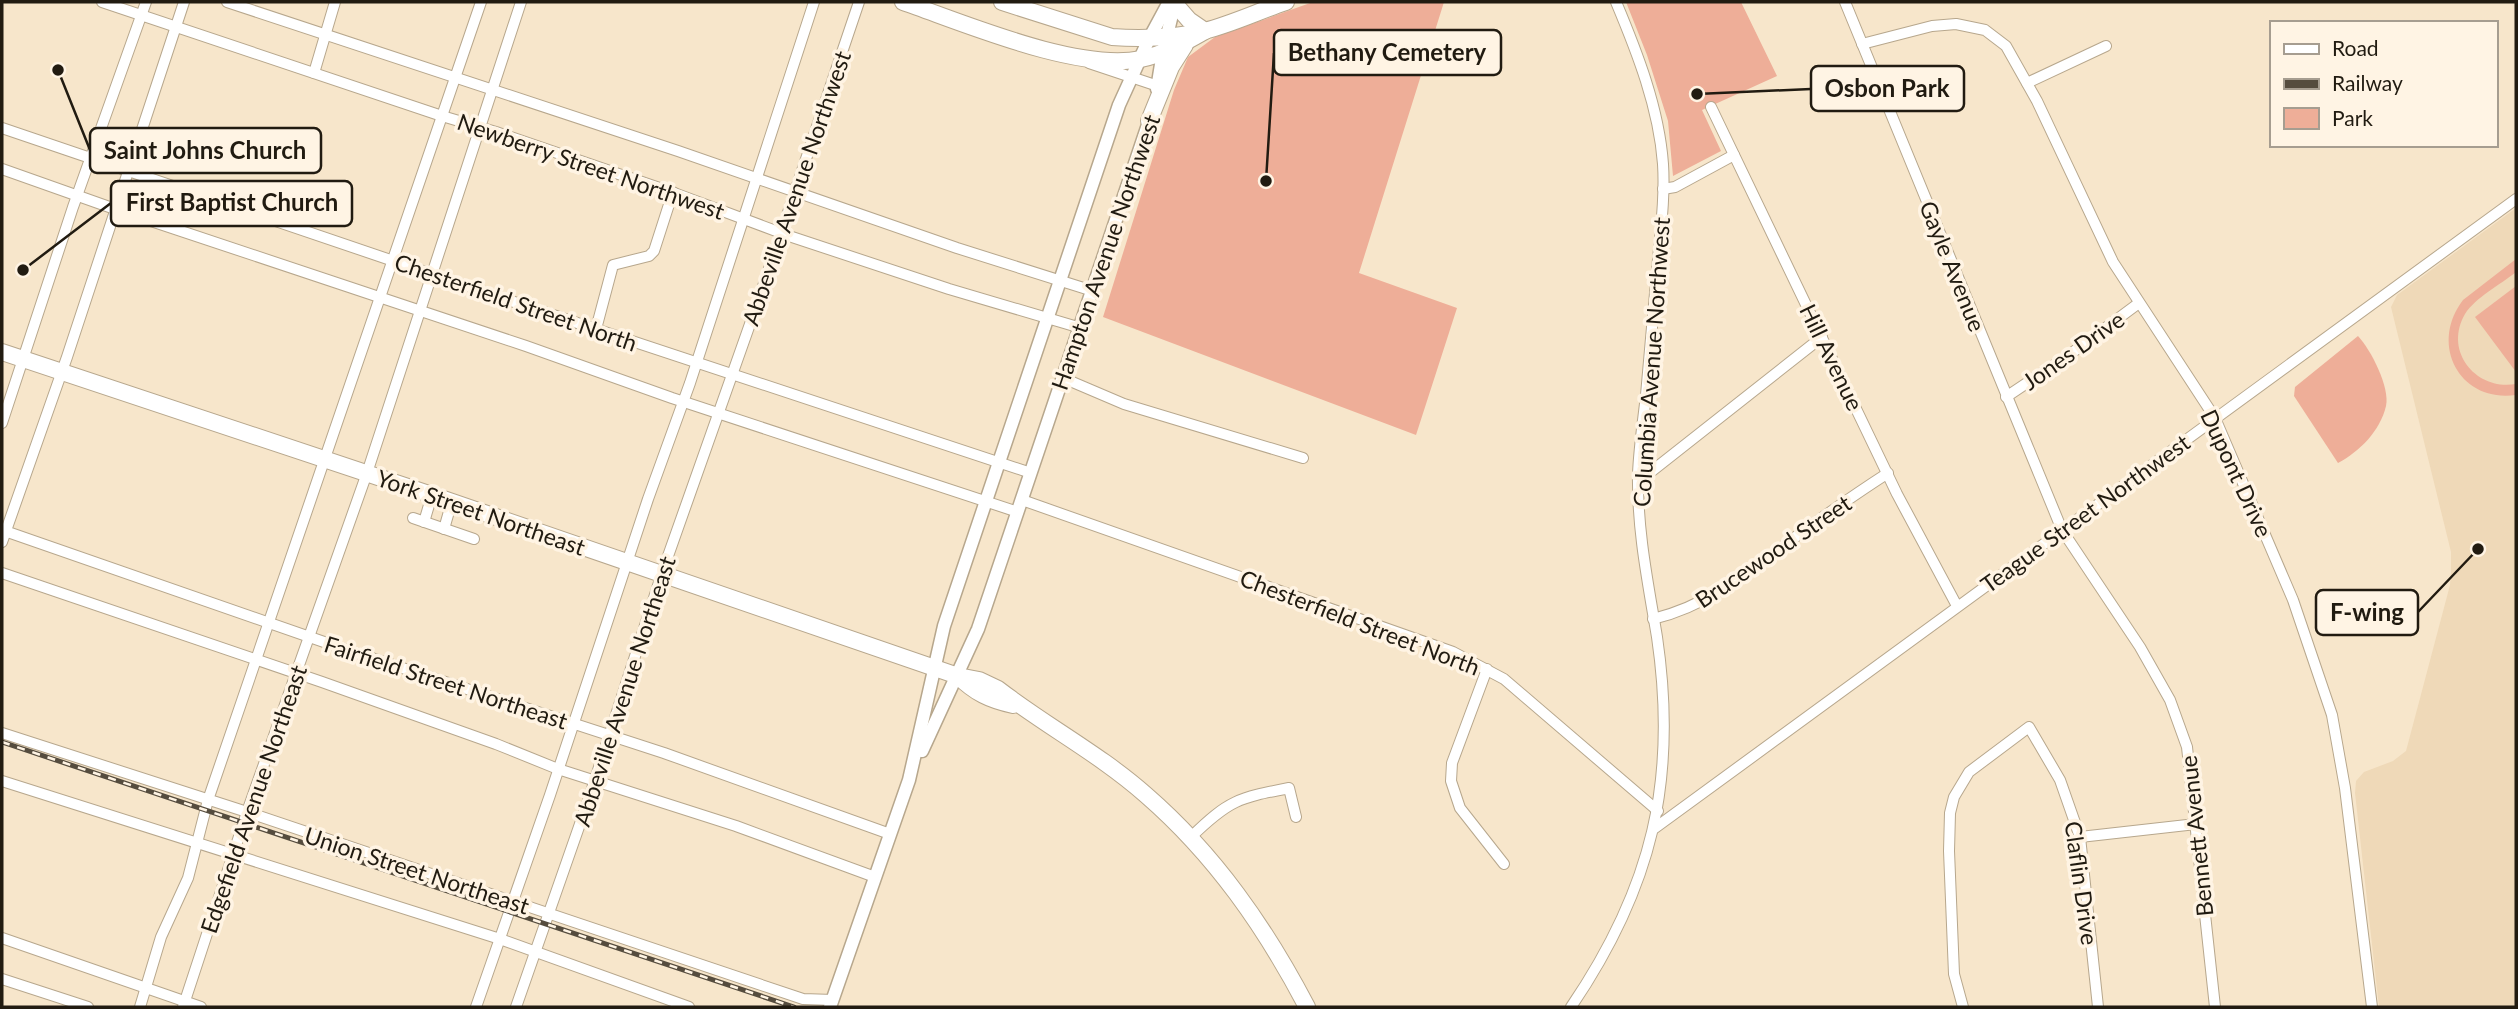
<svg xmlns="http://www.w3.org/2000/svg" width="2518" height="1009" font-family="Lato,sans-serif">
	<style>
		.built { fill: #efd9b8 }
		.green { fill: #eeae98 }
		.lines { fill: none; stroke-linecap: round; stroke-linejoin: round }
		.minor-casing { stroke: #b7a78d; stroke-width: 12 }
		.tertiary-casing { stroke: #b7a78d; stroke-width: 15 }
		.primary-casing { stroke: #b7a78d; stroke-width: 18 }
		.minor { stroke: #fff; stroke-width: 10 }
		.tertiary { stroke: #fff; stroke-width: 12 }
		.primary { stroke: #fff; stroke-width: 16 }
		.rail-casing { stroke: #554c3e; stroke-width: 5 }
		.rail { stroke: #fff4e4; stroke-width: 2.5; stroke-dasharray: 8; stroke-linecap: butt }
		.labels { text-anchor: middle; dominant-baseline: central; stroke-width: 7; stroke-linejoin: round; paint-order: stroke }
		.street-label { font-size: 23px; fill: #211b11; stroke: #fff4e4 }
		.leader { fill: none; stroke: #211b11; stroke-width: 2.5 }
		.callout-dot { fill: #211b11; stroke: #fff4e4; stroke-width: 2.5 }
		.callout { fill: #fff4e4; stroke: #211b11; stroke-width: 2.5 }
		.callout-label { font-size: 24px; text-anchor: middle; font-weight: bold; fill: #211b11 }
	</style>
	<rect width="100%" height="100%" fill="#f7e6cb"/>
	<polygon class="built" points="2516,208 2516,1007 2379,1007 2355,793 2356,781 2364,772 2393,761 2406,751 2450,585 2451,571 2451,552 2391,307 2397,295"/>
	<g class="green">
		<polygon points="1313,2 1444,2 1359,273 1457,308 1416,435 1103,317 1174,90 1188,57 1215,37"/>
		<polygon points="1626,2 1741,2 1777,76 1702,110 1721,151 1673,176 1668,121 1647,55"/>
		<path d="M 2516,259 L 2516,272 C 2500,285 2476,297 2465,314 C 2443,352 2477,391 2516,384 L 2516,395 C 2459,403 2429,344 2463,300 Z"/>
		<polygon points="2516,286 2516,372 2475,317"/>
		<path d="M 2358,336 C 2371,350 2390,387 2386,406 C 2380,431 2360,451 2338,463 L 2294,396 L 2295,387 Z"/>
	</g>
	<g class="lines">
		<g class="minor-casing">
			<g id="minor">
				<polyline points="102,2 442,116 496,132 677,194 792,237 949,289 1081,328"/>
				<polyline points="227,2 678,151 957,248 1093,291"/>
				<polyline points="1845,2 2062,530 2140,647 2170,700 2187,747 2215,1007"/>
				<polyline points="1862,44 1932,26 1956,24 1985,30 2006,46 2037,101 2113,262 2215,418 2293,600 2332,715 2345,788 2372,1007"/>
				<polyline points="1089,63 1158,86"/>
				<polyline points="314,73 335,2"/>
				<polyline points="2027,83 2106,46"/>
				<polyline points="1711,107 1897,494 1957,606"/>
				<polyline points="2,128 523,305 1031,473"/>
				<polyline points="2,169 115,209 526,346 672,398 1018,512"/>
				<polyline points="1663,189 1675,187 1734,155"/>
				<polyline points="596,329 613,265 649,256 654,251 673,192"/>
				<polyline points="1063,378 1124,404 1303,458"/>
				<polyline points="2006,397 2069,355 2139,303"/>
				<polyline points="2,423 73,207 146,2"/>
				<polyline points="1638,482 1822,337"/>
				<polyline points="1022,500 1453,652 1504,679 1658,811"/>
				<polyline points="413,518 474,539"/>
				<polyline points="424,522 432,495"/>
				<polyline points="444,529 452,501"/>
				<polyline points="2,530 347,650 664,753 890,834"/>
				<polyline points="2,542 67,357 184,2"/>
				<polyline points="2,573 322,682 496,744 558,769 736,826 875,877"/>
				<path d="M 1653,619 C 1710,605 1752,570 1798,535 C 1827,514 1857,493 1888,473"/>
				<polyline points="1487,669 1452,763 1451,781 1460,808 1504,864"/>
				<polyline points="2,733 247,812 803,999 833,1000"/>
				<polyline points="2,781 500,939 689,1007"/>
				<polyline points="1655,828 2516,199"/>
				<path d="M 1191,837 C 1229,800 1238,798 1289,788 L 1296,817"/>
				<polyline points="2080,837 2196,824"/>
				<polyline points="2,938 201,1007"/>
				<polyline points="2,979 88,1007"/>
				<polyline points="140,1007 161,937 188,878 208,800 481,2"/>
				<polyline points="183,1007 247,812 367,473 521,2"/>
				<polyline points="476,1007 550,795 648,499 690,383 814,2"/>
				<polyline points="516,1007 588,801 662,573 756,307 859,2"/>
				<path d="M 1571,1007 C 1652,888 1678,780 1657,637 C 1648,583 1637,530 1638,474 C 1639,448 1643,422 1646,395 C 1650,350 1654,304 1658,259 C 1661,227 1665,195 1663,164 C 1659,108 1637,52 1616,2"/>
				<polyline points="1963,1007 1954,974 1949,851 1950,813 1954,797 1969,772 2029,727 2060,780 2080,837 2098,1007"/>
			</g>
		</g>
		<g class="tertiary-casing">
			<g id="tertiary">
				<polyline points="1157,89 1163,52 1175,2"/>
				<polyline points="922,751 978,629 1152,113"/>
				<polyline points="830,1007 909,780 944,626 1119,105 1149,39 1169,2"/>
			</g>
		</g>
		<g class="primary-casing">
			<g id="primary">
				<path d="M 903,2 C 964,23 1078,72 1141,59 C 1165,54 1184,43 1205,31"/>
				<path d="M 1002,2 L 1112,37 C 1143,39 1174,38 1204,31 C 1232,24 1259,11 1286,2"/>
				<polyline points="1175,4 1189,20 1205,31"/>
				<polyline points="1149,121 1171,67 1185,45"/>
				<path d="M 2,352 L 432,495 L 958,676 L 979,680 L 998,689 C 1046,726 1101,755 1146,795 C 1215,855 1265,927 1307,1007"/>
				<path d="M 958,676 C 975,693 990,700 1013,705"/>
			</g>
		</g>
		<use href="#minor" class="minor"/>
		<use href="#tertiary" class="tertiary"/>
		<use href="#primary" class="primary"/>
		<g class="rail-casing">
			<polyline id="rail" points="2,742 794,1007"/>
		</g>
		<use href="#rail" class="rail"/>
	</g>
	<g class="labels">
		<g class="street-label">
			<text transform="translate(591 166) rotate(19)">Newberry Street Northwest</text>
			<text transform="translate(796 188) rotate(-71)">Abbeville Avenue Northwest</text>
			<text transform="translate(1105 252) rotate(-71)">Hampton Avenue Northwest</text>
			<text transform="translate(1953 266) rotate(68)">Gayle Avenue</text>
			<text transform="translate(516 302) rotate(19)">Chesterfield Street North</text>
			<text transform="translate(2073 350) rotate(-35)">Jones Drive</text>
			<text transform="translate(1832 357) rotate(64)">Hill Avenue</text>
			<text transform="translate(1651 362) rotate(-86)">Columbia Avenue Northwest</text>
			<text transform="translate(2237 473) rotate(65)">Dupont Drive</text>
			<text transform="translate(481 512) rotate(19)">York Street Northeast</text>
			<text transform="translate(2085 513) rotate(-36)">Teague Street Northwest</text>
			<text transform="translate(1773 551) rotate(-34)">Brucewood Street</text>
			<text transform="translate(1360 622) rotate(21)">Chesterfield Street North</text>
			<text transform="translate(446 682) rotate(18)">Fairfield Street Northeast</text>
			<text transform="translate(624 691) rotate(-72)">Abbeville Avenue Northeast</text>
			<text transform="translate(253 799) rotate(-71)">Edgefield Avenue Northeast</text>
			<text transform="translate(2196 836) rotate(-96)">Bennett Avenue</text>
			<text transform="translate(417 870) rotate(18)">Union Street Northeast</text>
			<text transform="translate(2082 883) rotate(82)">Claflin Drive</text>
		</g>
	</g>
	<path class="leader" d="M1266 181L1274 53M1697 94L1811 89M58 70L90 150M23 270L111 203M2478 549L2418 612"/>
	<g class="callout-dot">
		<circle cx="1266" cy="181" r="7"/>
		<circle cx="1697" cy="94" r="7"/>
		<circle cx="58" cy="70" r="7"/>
		<circle cx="23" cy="270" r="7"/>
		<circle cx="2478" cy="549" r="7"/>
	</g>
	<g class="callout">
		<rect x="1274" y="30" width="227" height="45" rx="7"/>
		<rect x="1811" y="66" width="153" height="45" rx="7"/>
		<rect x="90" y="128" width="231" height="45" rx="7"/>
		<rect x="111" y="181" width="241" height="45" rx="7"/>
		<rect x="2316" y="590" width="102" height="45" rx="7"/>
	</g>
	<g class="callout-label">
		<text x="1387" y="61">Bethany Cemetery</text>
		<text x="1887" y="97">Osbon Park</text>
		<text x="205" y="159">Saint Johns Church</text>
		<text x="232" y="211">First Baptist Church</text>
		<text x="2367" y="621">F-wing</text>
	</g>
	<rect width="2518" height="1009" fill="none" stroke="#211b11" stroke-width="7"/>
	<rect x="2270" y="21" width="228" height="126" fill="#fff4e4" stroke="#a69d90" stroke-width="2"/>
	<rect x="2284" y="44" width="35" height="10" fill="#ffffff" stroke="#a69d90" stroke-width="2"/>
	<text x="2332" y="56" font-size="21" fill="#211b11">Road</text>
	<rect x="2284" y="79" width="35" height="10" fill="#554c3e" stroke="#a69d90" stroke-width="2"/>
	<text x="2332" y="91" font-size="21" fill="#211b11">Railway</text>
	<rect x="2284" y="108" width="35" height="21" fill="#eeae98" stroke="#a69d90" stroke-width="2"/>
	<text x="2332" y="126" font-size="21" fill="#211b11">Park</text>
</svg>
